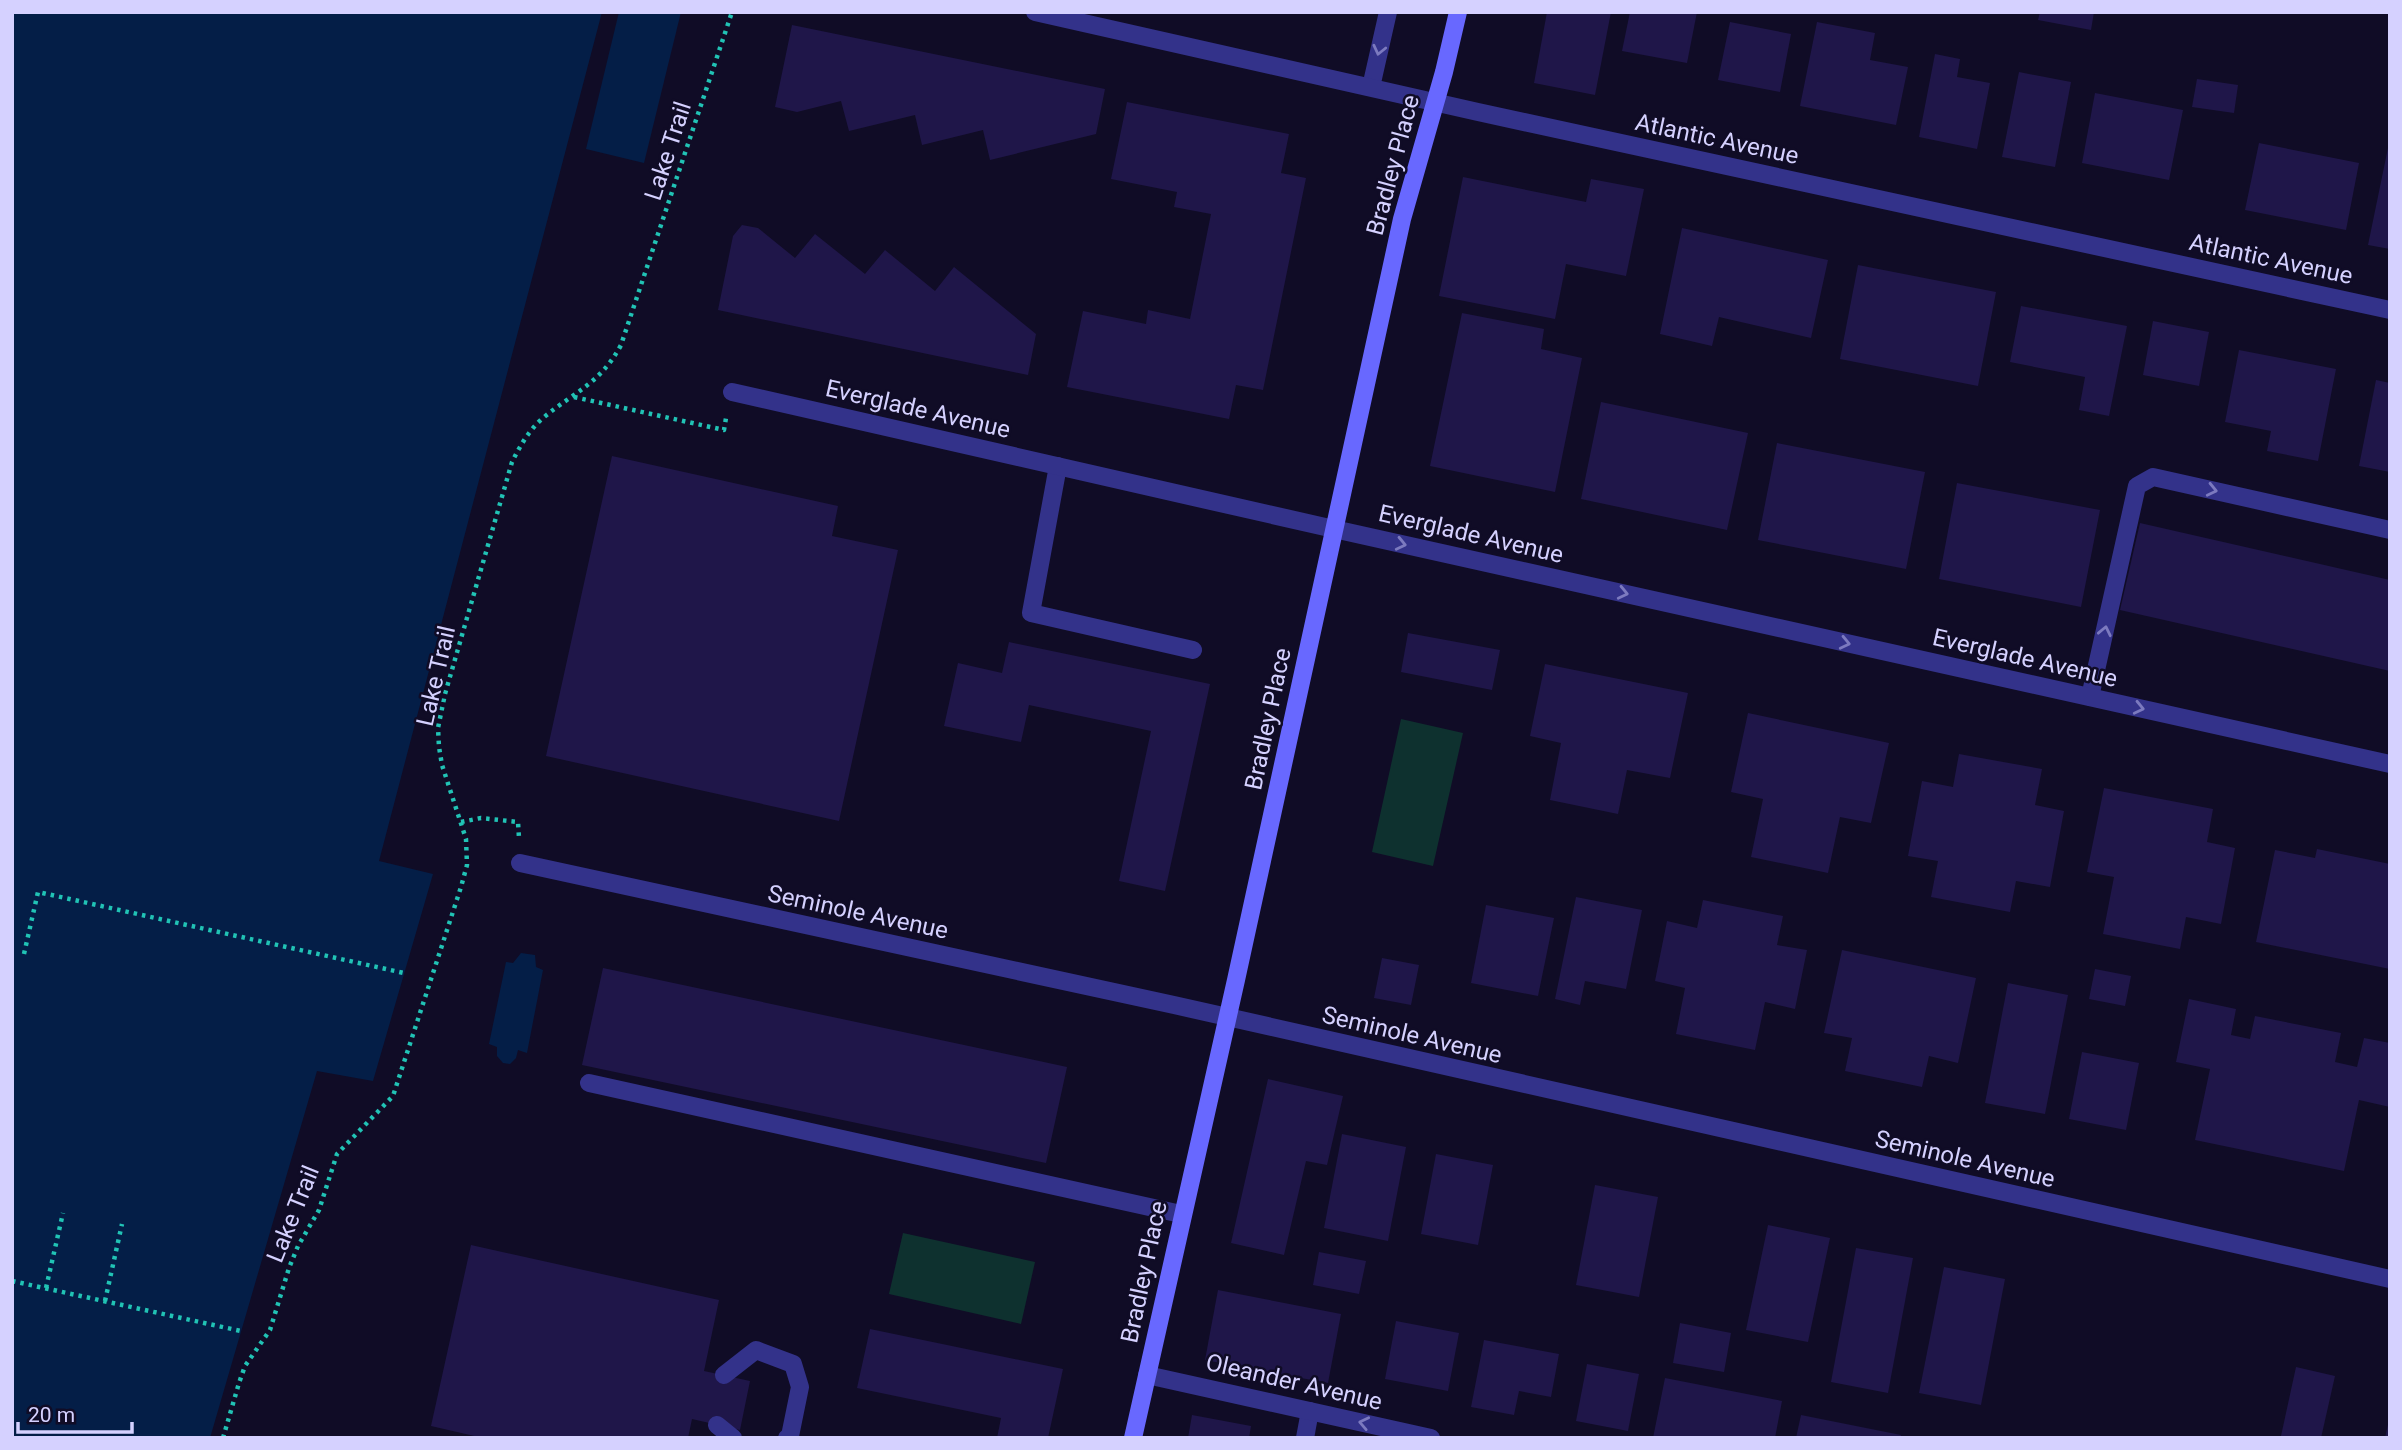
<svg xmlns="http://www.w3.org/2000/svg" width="2402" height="1450" font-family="Roboto,sans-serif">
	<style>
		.green { fill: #0e312f }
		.water { fill: #041e47 }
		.building { fill: #1f1649 }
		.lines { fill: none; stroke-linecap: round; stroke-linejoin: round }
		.path { stroke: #21c3b5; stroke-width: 4.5; stroke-dasharray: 3.5 5; stroke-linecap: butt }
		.lane { stroke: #33328a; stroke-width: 18 }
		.street { stroke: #33328a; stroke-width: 18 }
		.secondary { stroke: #6868ff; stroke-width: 18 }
		.oneway { stroke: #7c7abf }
		.labels { text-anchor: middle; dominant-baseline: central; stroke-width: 5; stroke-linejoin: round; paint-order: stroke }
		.street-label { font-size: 24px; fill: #d5d1ff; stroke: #100c26 }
	</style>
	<rect width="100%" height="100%" fill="#100c26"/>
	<g class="green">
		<polygon points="1401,719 1463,733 1433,866 1372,852"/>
		<polygon points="903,1233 1035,1262 1021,1324 889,1294"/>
	</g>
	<g class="water">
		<polygon points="12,12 602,12 379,861 433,874 373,1081 317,1071 210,1438 12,1438"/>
		<polygon points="619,12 681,12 644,163 586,149"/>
		<polygon points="521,953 535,955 536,967 543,970 527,1053 518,1050 516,1058 510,1064 503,1063 497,1056 497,1047 489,1044 506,962 513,963"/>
	</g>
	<g class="building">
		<polygon points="1547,12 1611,12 1595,95 1534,83"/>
		<polygon points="1630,12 1697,12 1687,63 1622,51"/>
		<polygon points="2040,12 2094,12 2091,30 2038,20"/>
		<polygon points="1730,22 1791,34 1780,92 1718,80"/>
		<polygon points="1817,22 1875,33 1870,60 1908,67 1896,125 1800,106"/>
		<polygon points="792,25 1105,89 1096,134 990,160 983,130 922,145 915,115 849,131 841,101 797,112 775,107"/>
		<polygon points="1935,54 1960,59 1957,77 1990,83 1977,149 1919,137"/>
		<polygon points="2019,72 2071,82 2055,167 2002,157"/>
		<polygon points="2197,79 2238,85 2234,113 2192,107"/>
		<polygon points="2095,93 2183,110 2169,180 2082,163"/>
		<polygon points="1127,102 1289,134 1281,173 1306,178 1263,390 1236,385 1229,419 1067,387 1083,311 1146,324 1148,310 1190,319 1211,214 1174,207 1177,192 1111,179"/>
		<polygon points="2259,143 2359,163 2346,230 2245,210"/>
		<polygon points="2389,143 2390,143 2390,249 2368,245"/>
		<polygon points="1463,177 1586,202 1591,179 1644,189 1626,276 1566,264 1555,319 1439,296"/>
		<polygon points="742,225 758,228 795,258 815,234 865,274 885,250 935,291 954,267 1036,334 1028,375 718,310 733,236"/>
		<polygon points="1682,228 1828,260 1811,338 1719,317 1712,346 1660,334"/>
		<polygon points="1858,265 1996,292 1978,386 1840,359"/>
		<polygon points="2021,306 2127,326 2109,416 2079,410 2085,377 2010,362"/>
		<polygon points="1462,313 1544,329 1541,349 1582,358 1555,492 1430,466"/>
		<polygon points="2153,321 2209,332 2199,386 2143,375"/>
		<polygon points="2239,350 2336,369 2318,461 2267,451 2271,431 2225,422"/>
		<polygon points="2376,380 2390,383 2390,472 2359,466"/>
		<polygon points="1601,402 1748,433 1727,530 1581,499"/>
		<polygon points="1777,443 1925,472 1906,569 1758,540"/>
		<polygon points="612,456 838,506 832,536 898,550 839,821 546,756"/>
		<polygon points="1957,483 2100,510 2081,607 1939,579"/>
		<polygon points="2140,523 2390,580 2390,671 2120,610"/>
		<polygon points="1408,633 1500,650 1492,690 1401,672"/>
		<polygon points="1009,642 1210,684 1165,891 1119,881 1151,731 1029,705 1021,742 944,726 958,663 1002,673"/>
		<polygon points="1545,664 1688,693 1670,778 1627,770 1618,814 1550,800 1561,743 1530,736"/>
		<polygon points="1748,713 1889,743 1871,823 1840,817 1828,873 1751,857 1763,799 1731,792"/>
		<polygon points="1959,754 2042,769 2035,805 2064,811 2050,887 2016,881 2010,912 1931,897 1938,861 1908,856 1922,781 1953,787"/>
		<polygon points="2104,788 2213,809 2207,842 2235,848 2221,924 2186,917 2180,949 2103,934 2114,877 2087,872"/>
		<polygon points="2317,849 2390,864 2390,969 2256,942 2275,850 2315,858"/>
		<polygon points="1576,897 1642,910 1626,989 1585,981 1580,1005 1555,999"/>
		<polygon points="1703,900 1783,916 1777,945 1807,950 1795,1009 1765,1002 1755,1050 1676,1034 1685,988 1655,981 1667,921 1697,928"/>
		<polygon points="1486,905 1554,918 1538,996 1471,983"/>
		<polygon points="1842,950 1976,978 1958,1063 1929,1056 1922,1087 1845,1071 1852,1038 1824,1033"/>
		<polygon points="1382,958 1419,965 1411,1005 1374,998"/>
		<polygon points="603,968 1067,1067 1046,1163 582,1065"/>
		<polygon points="2095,969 2131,976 2125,1006 2089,999"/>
		<polygon points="2008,983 2068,995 2045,1114 1985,1103"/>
		<polygon points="2189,999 2236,1009 2231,1035 2250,1039 2255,1016 2341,1033 2335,1062 2357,1067 2364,1038 2390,1043 2390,1107 2359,1100 2344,1171 2195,1140 2210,1069 2176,1062"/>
		<polygon points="2082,1052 2139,1063 2126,1130 2069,1119"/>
		<polygon points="1268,1079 1343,1096 1327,1165 1306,1161 1284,1255 1231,1243"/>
		<polygon points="1342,1134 1406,1147 1388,1241 1324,1228"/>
		<polygon points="1436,1154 1493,1165 1478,1245 1421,1234"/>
		<polygon points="1595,1185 1658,1197 1639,1297 1576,1285"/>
		<polygon points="1768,1225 1830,1238 1808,1342 1746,1330"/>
		<polygon points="471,1245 719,1300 704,1371 750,1381 740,1430 692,1419 688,1438 483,1438 431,1426"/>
		<polygon points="1856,1248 1913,1258 1888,1393 1831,1382"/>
		<polygon points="1319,1252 1366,1261 1359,1294 1313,1285"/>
		<polygon points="1944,1267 2005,1279 1981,1405 1919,1393"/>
		<polygon points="1218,1290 1341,1314 1328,1383 1205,1360"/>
		<polygon points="1396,1321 1459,1333 1448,1391 1385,1379"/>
		<polygon points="1680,1323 1731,1333 1724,1372 1673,1363"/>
		<polygon points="870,1329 1063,1369 1048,1438 997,1438 1001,1418 857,1388"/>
		<polygon points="1484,1340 1559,1354 1551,1397 1519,1391 1514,1415 1471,1407"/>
		<polygon points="1587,1364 1639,1374 1628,1431 1576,1421"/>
		<polygon points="2296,1367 2335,1376 2321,1438 2281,1436"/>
		<polygon points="1665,1378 1782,1401 1775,1438 1653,1438"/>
		<polygon points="1192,1415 1251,1426 1249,1438 1188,1438"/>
		<polygon points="1801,1415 1901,1435 1900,1438 1796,1438"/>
		<polygon points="2389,1420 2390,1438 2385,1438"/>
	</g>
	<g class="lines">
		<g class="path">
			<polyline points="574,397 724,430 726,418"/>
			<polyline points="461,822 481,818 518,822 519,838"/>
			<polyline points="24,954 38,892 404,973"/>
			<polyline points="12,1281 241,1331"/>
			<polyline points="46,1288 63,1213"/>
			<polyline points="105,1301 122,1224"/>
			<path d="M 223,1438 L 239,1383 L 245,1366 L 270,1330 L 289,1268 L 298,1246 L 319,1210 L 337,1154 L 393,1096 L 461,887 L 467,865 L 466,839 L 442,765 L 439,747 L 438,728 L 445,694 L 512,462 C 520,446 529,430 543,418 C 574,392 600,384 621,345 L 732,12"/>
		</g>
		<g class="lane">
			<polyline points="1371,87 1388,12"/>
			<polyline points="1058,466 1031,613 1193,650"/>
			<polyline points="2090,697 2137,486 2153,477 2390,530"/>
			<polyline points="589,1083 1181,1214"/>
			<polyline points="724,1375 756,1350 793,1364 800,1387 790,1436 787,1438"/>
			<polyline points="717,1425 733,1438"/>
			<polyline points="1305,1438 1310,1411"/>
		</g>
		<g class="street">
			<polyline points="1035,12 1478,112 2390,310"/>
			<polyline points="732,392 1334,529 2390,764"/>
			<polyline points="520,863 1174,1005 2390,1279"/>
			<polyline points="1147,1375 1431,1438"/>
		</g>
		<polyline class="secondary" points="1133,1438 1236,980 1402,219 1444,72 1458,12"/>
	</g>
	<defs><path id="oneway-chevron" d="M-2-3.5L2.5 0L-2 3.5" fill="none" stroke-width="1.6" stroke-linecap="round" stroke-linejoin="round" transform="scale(1.75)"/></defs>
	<g class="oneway">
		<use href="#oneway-chevron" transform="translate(1379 50) rotate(103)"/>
		<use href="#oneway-chevron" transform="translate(2212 490) rotate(13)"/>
		<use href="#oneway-chevron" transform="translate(1401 544) rotate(13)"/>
		<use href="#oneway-chevron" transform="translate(1623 593) rotate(13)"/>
		<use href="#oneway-chevron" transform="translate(2105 631) rotate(-78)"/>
		<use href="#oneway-chevron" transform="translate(1845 643) rotate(13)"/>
		<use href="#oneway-chevron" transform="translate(2139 708) rotate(13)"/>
		<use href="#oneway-chevron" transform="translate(1364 1423) rotate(-168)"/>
	</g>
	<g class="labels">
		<g class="street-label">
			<text transform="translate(1717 139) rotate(12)">Atlantic Avenue</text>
			<text transform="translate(668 151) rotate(-72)">Lake Trail</text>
			<text transform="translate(1393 165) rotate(-75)">Bradley Place</text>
			<text transform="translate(2271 259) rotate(12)">Atlantic Avenue</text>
			<text transform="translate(918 409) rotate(13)">Everglade Avenue</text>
			<text transform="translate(1471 534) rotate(13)">Everglade Avenue</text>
			<text transform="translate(2025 658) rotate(13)">Everglade Avenue</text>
			<text transform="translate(436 676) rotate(-77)">Lake Trail</text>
			<text transform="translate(1268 719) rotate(-78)">Bradley Place</text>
			<text transform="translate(858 912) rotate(12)">Seminole Avenue</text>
			<text transform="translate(1412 1035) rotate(13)">Seminole Avenue</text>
			<text transform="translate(1965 1159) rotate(13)">Seminole Avenue</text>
			<text transform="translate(293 1214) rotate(-68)">Lake Trail</text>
			<text transform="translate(1144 1272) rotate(-78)">Bradley Place</text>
			<text transform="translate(1294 1382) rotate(13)">Oleander Avenue</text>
		</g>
	</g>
	<rect width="2402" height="1450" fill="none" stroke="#d5d1ff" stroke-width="28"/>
	<path d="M18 1422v10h114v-10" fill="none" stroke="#d5d1ff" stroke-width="3.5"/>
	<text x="28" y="1422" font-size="21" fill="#d5d1ff" stroke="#100c26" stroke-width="5" paint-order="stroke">20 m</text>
</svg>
